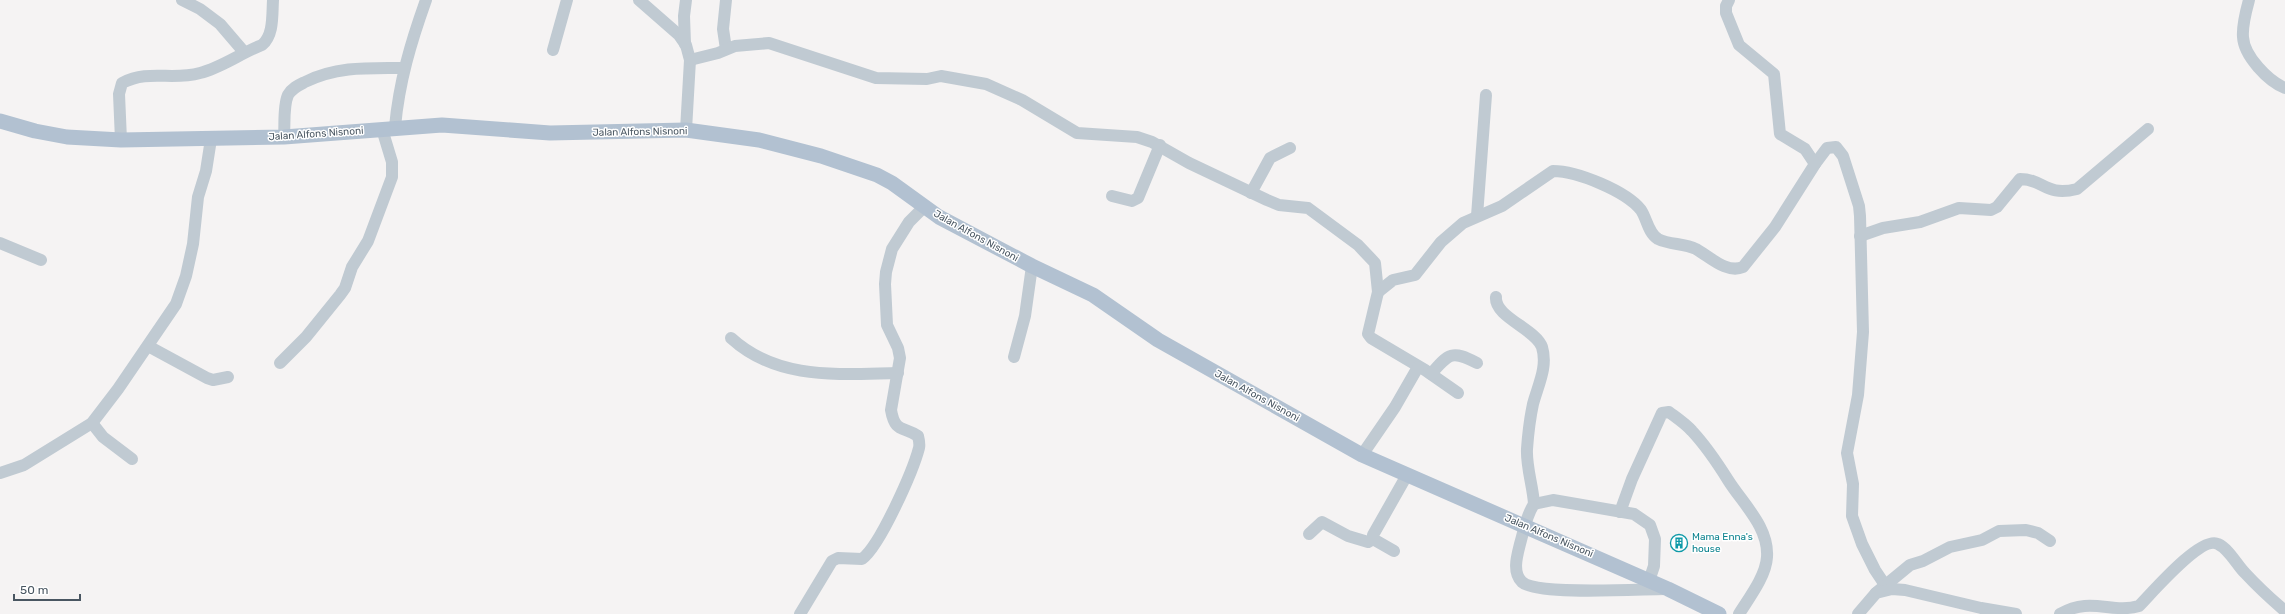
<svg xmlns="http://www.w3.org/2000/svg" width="2285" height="614" font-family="Rubik,sans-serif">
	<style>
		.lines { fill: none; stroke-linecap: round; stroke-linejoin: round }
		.minor { stroke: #c0cad2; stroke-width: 12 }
		.major { stroke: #b2c1d1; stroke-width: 15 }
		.labels { text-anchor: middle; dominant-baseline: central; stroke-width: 3; stroke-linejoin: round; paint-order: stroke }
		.street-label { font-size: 10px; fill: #495661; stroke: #fff }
		.culture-label { font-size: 10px; fill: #0d838f; stroke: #fff; text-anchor: start }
	</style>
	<rect width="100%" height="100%" fill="#f5f3f3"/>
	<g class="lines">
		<g class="minor">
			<polyline points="182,0 200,9 220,24 244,52"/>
			<polyline points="639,0 679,35 686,45 690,60 686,130"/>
			<path d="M 2249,0 C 2246,11 2242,25 2243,37 C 2244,56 2268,81 2285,88"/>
			<polyline points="685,44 684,16 686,0"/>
			<polyline points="726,49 723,29 726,0"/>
			<polyline points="553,50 567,0"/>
			<polyline points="690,60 718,53 735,46 769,43 876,78 927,79 941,76 986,84 1022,100 1077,133 1137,137 1152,142 1189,163 1267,200 1279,205 1308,208 1358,245 1375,263 1378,292 1368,334 1371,338 1425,370 1458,393"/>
			<path d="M 395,127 C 399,82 411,42 426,0"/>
			<path d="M 284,137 C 285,124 283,106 288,95 C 292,88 299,85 305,82 C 337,66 369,68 404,68"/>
			<path d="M 121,140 L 119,94 L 122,83 C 150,69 171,81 200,73 C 221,68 241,53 262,45 C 274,35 272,15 273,0"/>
			<polyline points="1815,164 1827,148 1836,147 1843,156 1859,206 1860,216 1863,332 1858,395 1847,453 1853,484 1852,516 1862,544 1875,570 1885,585"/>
			<polyline points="1251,193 1270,158 1290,148"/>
			<polyline points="1112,196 1132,201 1138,198 1160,145"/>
			<polyline points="1477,216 1486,95"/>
			<path d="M 1860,236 L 1883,228 L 1920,222 L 1959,208 L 1991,210 L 1997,207 L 2020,179 C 2044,179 2045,197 2077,189 L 2148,129"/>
			<polyline points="0,243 41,260"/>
			<path d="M 1378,292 L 1393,280 L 1415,275 L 1441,242 L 1463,223 L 1502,206 L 1553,171 C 1577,171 1626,191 1641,210 C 1647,219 1648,233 1658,239 C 1670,245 1684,243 1696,249 C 1710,257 1727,274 1743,267 L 1775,227 L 1815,164 L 1805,149 L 1780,134 L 1774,74 L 1739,45 L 1726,13 L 1726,6 L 1729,0"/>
			<path d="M 1496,297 C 1494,317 1536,329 1542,347 C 1548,367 1538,385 1533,404 C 1530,418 1528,435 1527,449 C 1526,467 1533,486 1534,504"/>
			<path d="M 731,338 C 778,381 839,374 898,373"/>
			<polyline points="148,346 207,378 213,380 228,377"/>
			<polyline points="1014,357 1025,316 1032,266"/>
			<polyline points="280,363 306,337 340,295 345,288 352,267 368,241 392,177 392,162 382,129"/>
			<path d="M 1431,374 C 1449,353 1452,350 1477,363"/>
			<polyline points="92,423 103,437 132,459"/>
			<polyline points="1362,455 1395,407 1418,367"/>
			<polyline points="0,473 24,465 92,423 118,389 176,304 186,276 193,244 198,197 206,171 211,139"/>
			<path d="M 1620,512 L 1632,479 L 1662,413 L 1669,412 C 1677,418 1686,424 1692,431 C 1706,446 1718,464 1728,480 C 1743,504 1769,527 1767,557 C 1766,576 1749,598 1739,614"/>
			<polyline points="1309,534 1322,522 1348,536 1368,542 1373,539"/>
			<polyline points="1394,551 1373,539 1373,535 1407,475"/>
			<path d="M 1649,581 L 1654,566 L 1655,539 L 1650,525 L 1634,514 L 1553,500 L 1534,504 C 1526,516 1524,530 1520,544 C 1517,556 1512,572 1522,582 C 1537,596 1641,589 1665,589"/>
			<polyline points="1876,593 1910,565 1923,561 1950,547 1982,540 1999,531 2026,530 2038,533 2050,541"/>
			<path d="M 800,614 L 832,561 L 838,558 L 862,559 C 880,546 913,471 919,448 C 920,444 919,440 918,436 C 903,426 895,433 891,410 L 900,358 L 898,348 L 887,325 L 885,284 L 886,272 L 892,249 L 909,222 L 925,206"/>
			<polyline points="1858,614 1876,593 1892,589 1905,590 1981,608 2016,614"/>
			<path d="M 2060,614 C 2091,596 2111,614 2139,606 C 2151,594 2201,535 2218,544 C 2229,549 2237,565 2245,573 C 2258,587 2271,599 2285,611"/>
		</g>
		<polyline class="major" points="0,121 35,131 67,137 121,140 284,137 442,125 550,133 686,130 759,140 821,156 877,175 892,183 939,217 1032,266 1093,295 1158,340 1362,455 1668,589 1719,614"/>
	</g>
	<defs>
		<g id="building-ring" transform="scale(0.9)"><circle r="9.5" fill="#fff" stroke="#0f9aa8" stroke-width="1.5"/><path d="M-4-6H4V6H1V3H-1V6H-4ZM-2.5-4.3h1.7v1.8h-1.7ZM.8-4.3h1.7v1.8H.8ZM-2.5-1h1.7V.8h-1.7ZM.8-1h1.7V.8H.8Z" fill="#0f9aa8"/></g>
	</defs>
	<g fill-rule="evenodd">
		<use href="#building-ring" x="1679" y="543"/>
	</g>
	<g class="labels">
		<g class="street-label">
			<text transform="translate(640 132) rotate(-1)">Jalan Alfons Nisnoni</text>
			<text transform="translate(316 134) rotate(-4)">Jalan Alfons Nisnoni</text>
			<text transform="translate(976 236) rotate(29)">Jalan Alfons Nisnoni</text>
			<text transform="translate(1257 396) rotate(29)">Jalan Alfons Nisnoni</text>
			<text transform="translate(1549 536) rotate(23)">Jalan Alfons Nisnoni</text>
		</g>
		<g class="culture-label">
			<text x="1692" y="537">Mama Enna's<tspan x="1692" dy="12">house</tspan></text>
		</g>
	</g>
	<path d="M14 594v6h66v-6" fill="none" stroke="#495661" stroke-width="2"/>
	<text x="20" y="594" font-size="12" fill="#495661" stroke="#ffffff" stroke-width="3" paint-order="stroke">50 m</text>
</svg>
